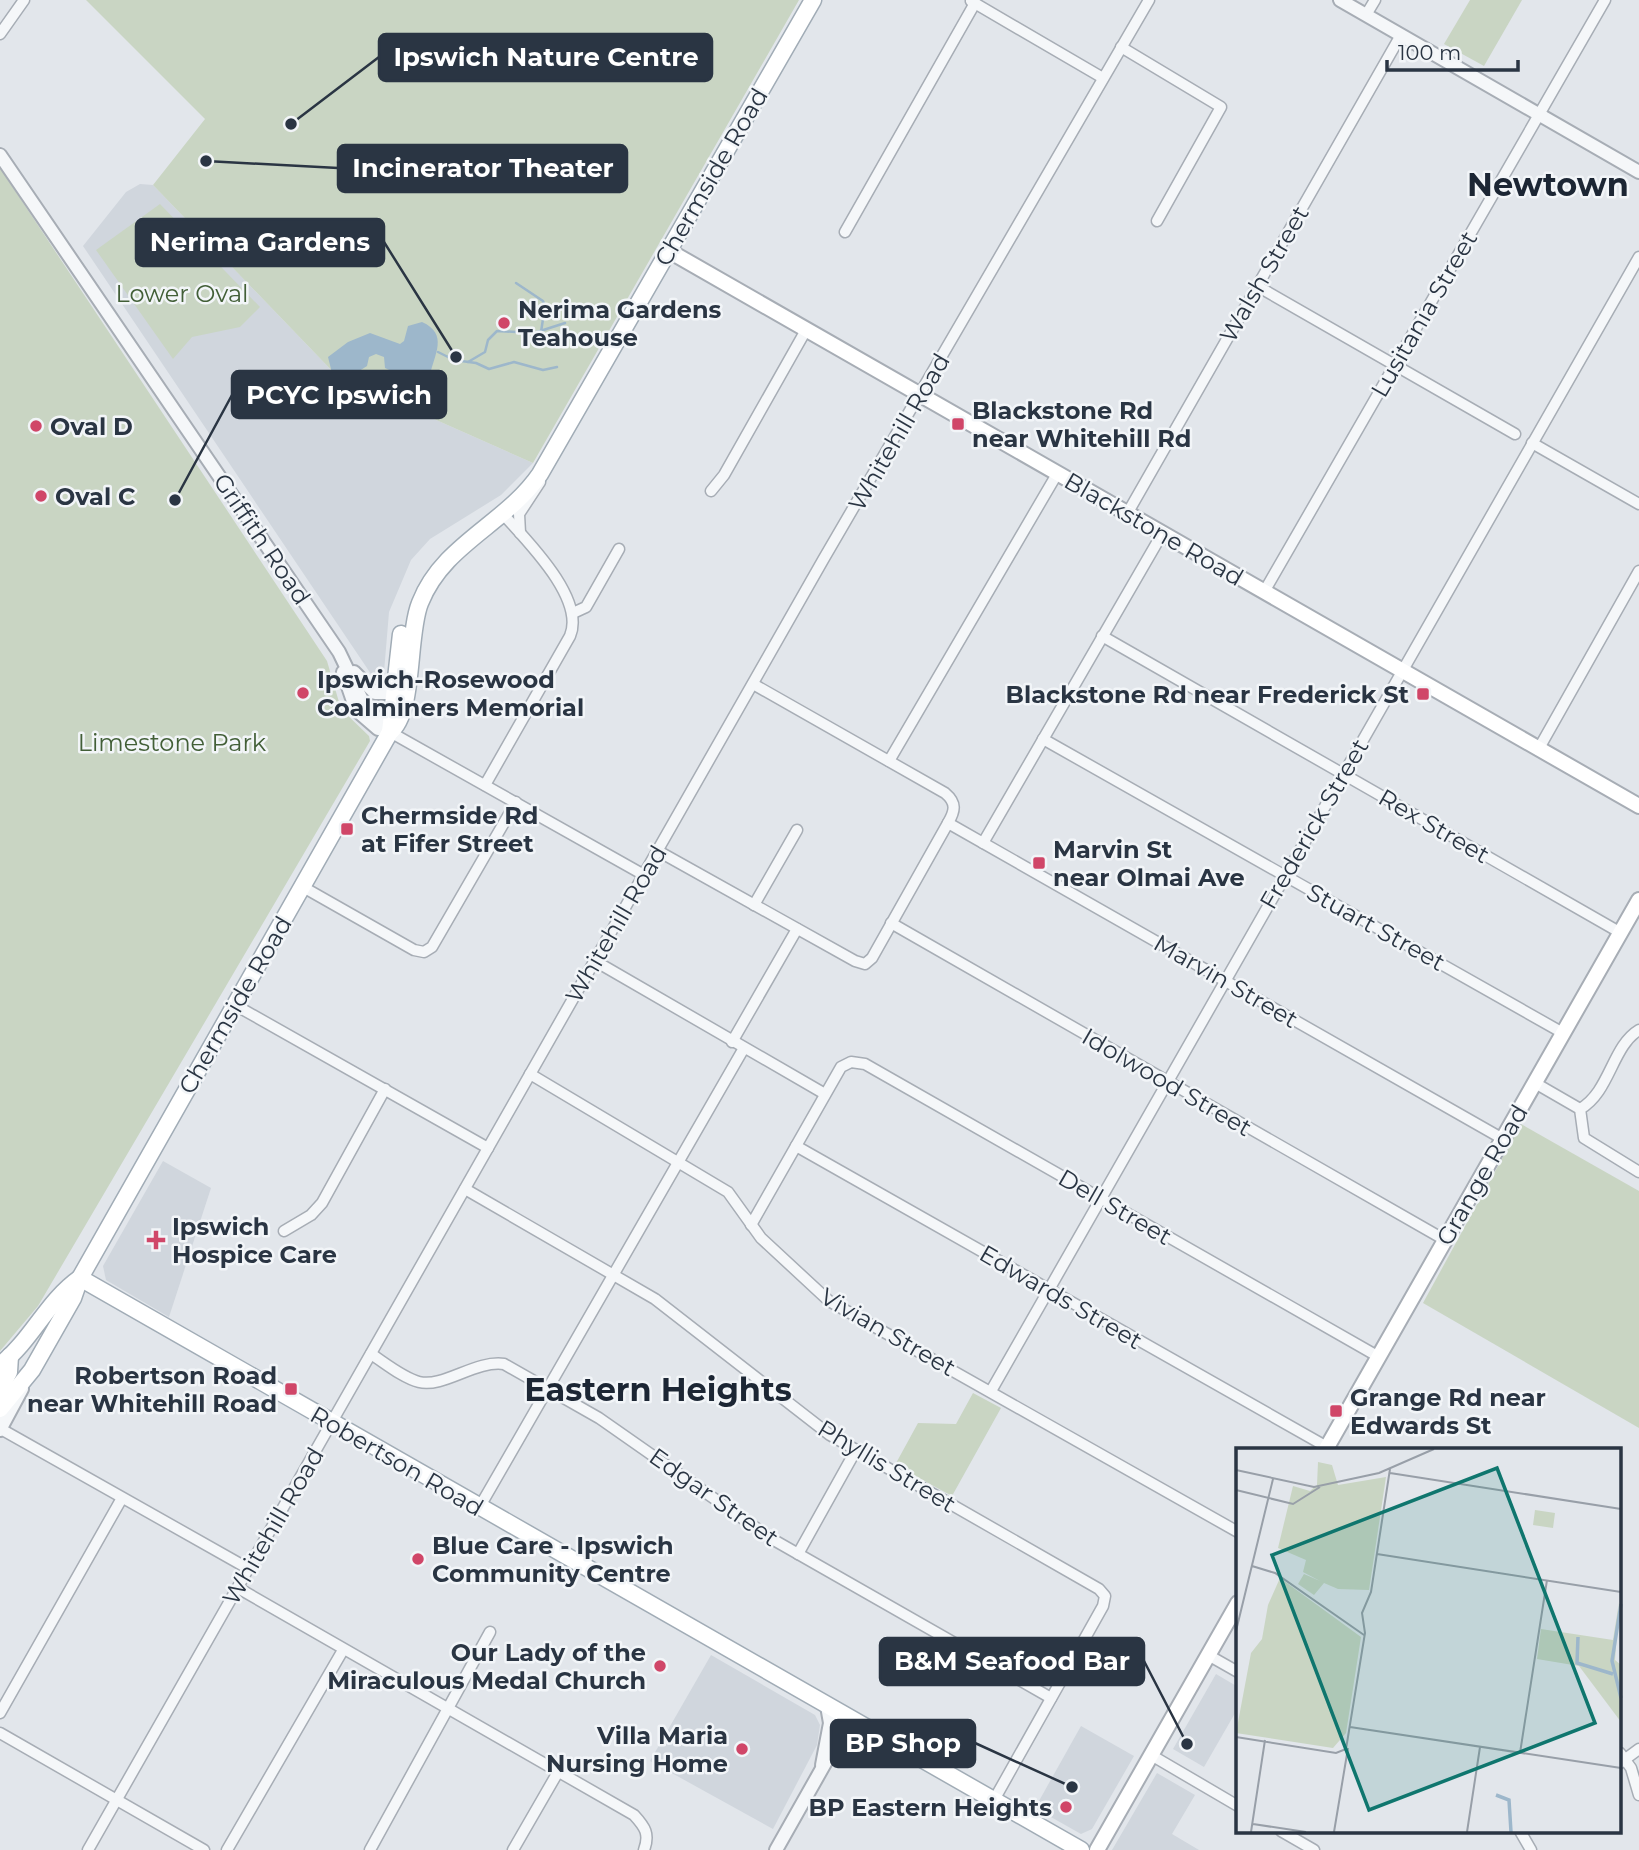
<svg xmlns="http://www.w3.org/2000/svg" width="1639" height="1850" font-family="Montserrat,sans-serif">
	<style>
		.built { fill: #d0d6dd }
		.green { fill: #c9d5c3 }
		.water { fill: #9db7cb }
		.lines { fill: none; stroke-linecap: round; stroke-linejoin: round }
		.stream { stroke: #9db7cb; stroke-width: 2.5 }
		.minor-casing { stroke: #a7adb5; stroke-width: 13 }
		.tertiary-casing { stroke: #a7adb5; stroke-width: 16 }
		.secondary-casing { stroke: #a7adb5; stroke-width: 18 }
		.primary-casing { stroke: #a1acb6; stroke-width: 19 }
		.minor { stroke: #f5f7f9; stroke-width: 10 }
		.tertiary { stroke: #f5f7f9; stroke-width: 12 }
		.secondary { stroke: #fff; stroke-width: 14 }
		.primary { stroke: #fff; stroke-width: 16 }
		.poi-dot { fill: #d04668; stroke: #f2f5f8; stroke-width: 2.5 }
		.labels { text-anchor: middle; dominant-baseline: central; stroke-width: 5; stroke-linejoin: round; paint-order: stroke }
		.street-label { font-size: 24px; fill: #2a3543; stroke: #f2f5f8 }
		.park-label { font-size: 24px; fill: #425f37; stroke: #f2f5f8 }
		.poi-label { font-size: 24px; font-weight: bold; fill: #2a3543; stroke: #f2f5f8; text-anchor: start }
		.district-label { font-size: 32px; font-weight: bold; fill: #1c2634; stroke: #f2f5f8 }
		.inset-river { fill: none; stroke: #9db7cb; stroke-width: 3.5 }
		.inset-road { fill: none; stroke: #989fa8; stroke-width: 2 }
		.view { fill: #0f766e; fill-opacity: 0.15; stroke: #0f766e; stroke-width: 3.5 }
		.inset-edge { fill: none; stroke: #2a3543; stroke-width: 3.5 }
		.leader { fill: none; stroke: #2a3543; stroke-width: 2.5 }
		.callout-dot { fill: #2a3543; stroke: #f2f5f8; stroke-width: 2.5 }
		.callout { fill: #2a3543; stroke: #2a3543; stroke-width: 2.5 }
		.callout-label { font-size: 26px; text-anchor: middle; font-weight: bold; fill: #fff }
	</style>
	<rect width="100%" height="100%" fill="#e2e6eb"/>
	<g class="built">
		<polygon points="140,184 153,185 337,376 533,463 501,495 430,539 411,560 389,612 384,672 378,677 371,674 83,246 126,192"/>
		<polygon points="163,1161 211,1188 169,1317 106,1280 103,1266"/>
		<polygon points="711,1655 815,1715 820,1725 817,1745 773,1829 650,1761"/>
		<polygon points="1216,1674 1238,1687 1238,1708 1204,1767 1173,1749"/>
		<polygon points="1081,1726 1134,1756 1092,1829 1081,1834 1035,1808"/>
		<polygon points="1157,1773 1195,1795 1172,1834 1199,1850 1112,1850"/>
	</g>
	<g class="green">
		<polygon points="86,0 799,0 533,463 337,376 153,185 205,119"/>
		<polygon points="1470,0 1522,0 1484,66 1444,44"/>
		<polygon points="0,168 327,661 341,709 369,736 370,741 38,1306 0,1351"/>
		<polygon points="160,204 260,307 240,327 192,337 173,359 96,250"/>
		<polygon points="1521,1124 1639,1191 1639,1428 1423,1303"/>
		<polygon points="973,1393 1001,1408 952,1496 895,1465 918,1423 956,1424"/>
	</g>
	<path class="water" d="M 422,322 C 449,334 434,355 430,375 L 402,376 L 385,368 L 384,357 L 376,354 L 369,357 L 367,366 L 345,380 L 332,373 L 328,357 L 348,342 L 370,333 L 400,344 L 404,341 L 408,326 Z"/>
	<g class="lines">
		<g class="stream">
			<polyline points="516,283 543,301 545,306 541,332"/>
			<polyline points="438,352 454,360 476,363 489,369 514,362 543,370 557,367"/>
			<polyline points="468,362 485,352 488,340 497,331 534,333 565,323"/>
		</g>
		<g class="minor-casing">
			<g id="minor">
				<polyline points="971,1 1103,78"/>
				<polyline points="1366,15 1375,0"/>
				<polyline points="0,34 24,0"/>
				<polyline points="1121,47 1221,107 1157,221"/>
				<polyline points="845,232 975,3"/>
				<polyline points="1257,286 1515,434"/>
				<polyline points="1532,443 1639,504"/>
				<polyline points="711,491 724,475 806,330"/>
				<polyline points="1127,514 1401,35"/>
				<polyline points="520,533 519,514 540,482"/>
				<polyline points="1264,592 1605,0"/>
				<polyline points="573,613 586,607 619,549"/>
				<polyline points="1102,636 1621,933"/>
				<polyline points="390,732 644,875"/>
				<polyline points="1043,739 1563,1033"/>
				<polyline points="1538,750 1639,571"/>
				<polyline points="889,761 1057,474"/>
				<path d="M 485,785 L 570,636 C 586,598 525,539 502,513"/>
				<polyline points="948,823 1503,1139"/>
				<polyline points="983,843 1162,534"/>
				<path d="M 658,851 L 855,961 L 865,964 L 872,958 L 948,823 C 955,811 957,803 945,793 L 753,684"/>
				<polyline points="303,887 414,950 424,952 432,947 516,802"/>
				<polyline points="754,905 797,830"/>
				<polyline points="891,923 1445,1240"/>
				<polyline points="595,961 825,1094"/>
				<polyline points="235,1005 488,1148"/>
				<polyline points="732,1042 797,929"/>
				<polyline points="530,1074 728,1192 761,1238 829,1301 1238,1532"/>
				<polyline points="1535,1083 1580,1109 1584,1138 1639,1172"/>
				<path d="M 1580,1109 C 1610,1092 1612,1046 1639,1030"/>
				<polyline points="796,1146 1327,1447"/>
				<polyline points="465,1189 655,1299 830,1435 1099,1589 1105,1596 1103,1606 994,1800"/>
				<polyline points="751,1225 841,1067 851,1062 865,1064 1379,1357"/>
				<polyline points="284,1231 311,1215 322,1203 385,1089"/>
				<path d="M 371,1354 C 385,1363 403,1378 419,1382 C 444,1388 475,1360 504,1364 L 599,1418 L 772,1539 L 1051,1698"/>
				<polyline points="991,1391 1639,257"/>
				<polyline points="1,1429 249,1569"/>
				<polyline points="479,1508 744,1048"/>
				<polyline points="798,1554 856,1450"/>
				<path d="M 238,1588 L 634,1815 C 645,1827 650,1834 644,1850"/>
				<polyline points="1208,1655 1238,1672"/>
				<polyline points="0,1713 122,1498"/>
				<polyline points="0,1733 204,1850"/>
				<polyline points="1620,1753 1631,1768 1639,1795"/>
				<polyline points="1151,1755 1238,1806"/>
				<polyline points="1620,1763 1639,1749"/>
				<polyline points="1281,1831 1314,1850"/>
				<polyline points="1520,1831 1531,1850"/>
				<polyline points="88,1850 823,560 1149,0"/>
				<polyline points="227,1850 343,1650"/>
				<polyline points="370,1850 490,1632"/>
				<polyline points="513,1850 558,1772"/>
			</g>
		</g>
		<g class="tertiary-casing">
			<g id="tertiary">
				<polyline points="1340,0 1639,172"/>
				<polyline points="0,155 339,652 365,706 390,732"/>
				<polyline points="343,672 356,710 378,729"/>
				<polyline points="354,672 375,693 388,693 395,686"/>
				<polyline points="0,1430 22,1389"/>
				<polyline points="822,1765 830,1723 827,1706"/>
				<polyline points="776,1850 850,1719"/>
			</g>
		</g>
		<g class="secondary-casing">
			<g id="secondary">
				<polyline points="669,251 1639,806"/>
				<polyline points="1326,1449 1639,900"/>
				<polyline points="1097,1850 1238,1603"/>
			</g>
		</g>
		<g class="primary-casing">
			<g id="primary">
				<polyline points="390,732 401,634"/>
				<polyline points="80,1278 1081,1850"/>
				<path d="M 0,1365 C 32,1340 47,1301 80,1278"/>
				<polyline points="0,1389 9,1372 10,1356"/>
				<path d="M 0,1409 L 32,1370 L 73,1298 L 80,1278 L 390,732 C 415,713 407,635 420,603 C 443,544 506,524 540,474 L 813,0"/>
			</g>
		</g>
		<use href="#minor" class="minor"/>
		<use href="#tertiary" class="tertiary"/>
		<use href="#secondary" class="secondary"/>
		<use href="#primary" class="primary"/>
	</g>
	<g class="poi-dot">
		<circle cx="504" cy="323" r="7"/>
		<rect x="951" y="417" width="14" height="14" rx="3.5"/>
		<circle cx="36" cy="426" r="7"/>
		<circle cx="41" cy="496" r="7"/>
		<circle cx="303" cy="693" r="7"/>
		<rect x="1416" y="687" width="14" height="14" rx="3.5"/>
		<rect x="340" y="822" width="14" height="14" rx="3.5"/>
		<rect x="1032" y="856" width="14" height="14" rx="3.5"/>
		<path d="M152.5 1229.5h7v7h7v7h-7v7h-7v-7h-7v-7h7z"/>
		<rect x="284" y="1382" width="14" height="14" rx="3.5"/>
		<rect x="1329" y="1404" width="14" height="14" rx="3.5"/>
		<circle cx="418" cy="1559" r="7"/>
		<circle cx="660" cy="1666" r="7"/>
		<circle cx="742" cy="1749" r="7"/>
		<circle cx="1066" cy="1807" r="7"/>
	</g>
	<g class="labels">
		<g class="street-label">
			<text transform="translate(711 177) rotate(-60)">Chermside Road</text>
			<text transform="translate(1264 274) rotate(-60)">Walsh Street</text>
			<text transform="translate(1424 314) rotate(-60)">Lusitania Street</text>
			<text transform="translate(899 432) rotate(-60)">Whitehill Road</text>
			<text transform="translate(1154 529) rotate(30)">Blackstone Road</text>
			<text transform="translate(262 539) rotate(56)">Griffith Road</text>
			<text transform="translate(1314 824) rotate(-60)">Frederick Street</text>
			<text transform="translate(1434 826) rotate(30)">Rex Street</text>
			<text transform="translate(616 924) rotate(-60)">Whitehill Road</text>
			<text transform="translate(1376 927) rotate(29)">Stuart Street</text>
			<text transform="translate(1226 981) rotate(30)">Marvin Street</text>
			<text transform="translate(235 1005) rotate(-60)">Chermside Road</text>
			<text transform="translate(1167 1082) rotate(30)">Idolwood Street</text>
			<text transform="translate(1482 1175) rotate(-60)">Grange Road</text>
			<text transform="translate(1115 1207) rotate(30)">Dell Street</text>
			<text transform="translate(1061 1297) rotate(30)">Edwards Street</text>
			<text transform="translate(888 1332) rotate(30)">Vivian Street</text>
			<text transform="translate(397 1461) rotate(30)">Robertson Road</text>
			<text transform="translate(887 1466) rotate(31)">Phyllis Street</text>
			<text transform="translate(714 1497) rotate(35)">Edgar Street</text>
			<text transform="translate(273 1526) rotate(-60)">Whitehill Road</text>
		</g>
		<g class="park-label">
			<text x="182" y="293">Lower Oval</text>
			<text x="172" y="742">Limestone Park</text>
		</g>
		<g class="poi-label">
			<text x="518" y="309">Nerima Gardens<tspan x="518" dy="28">Teahouse</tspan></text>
			<text x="972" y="410">Blackstone Rd<tspan x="972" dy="28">near Whitehill Rd</tspan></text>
			<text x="50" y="426">Oval D</text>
			<text x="55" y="496">Oval C</text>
			<text x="317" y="679">Ipswich-Rosewood<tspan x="317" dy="28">Coalminers Memorial</tspan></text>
			<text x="1409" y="694" text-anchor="end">Blackstone Rd near Frederick St</text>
			<text x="361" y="815">Chermside Rd<tspan x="361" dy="28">at Fifer Street</tspan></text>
			<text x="1053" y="849">Marvin St<tspan x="1053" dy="28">near Olmai Ave</tspan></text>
			<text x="172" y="1226">Ipswich<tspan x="172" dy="28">Hospice Care</tspan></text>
			<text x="277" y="1375" text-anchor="end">Robertson Road<tspan x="277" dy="28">near Whitehill Road</tspan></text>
			<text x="1350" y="1397">Grange Rd near<tspan x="1350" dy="28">Edwards St</tspan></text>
			<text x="432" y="1545">Blue Care - Ipswich<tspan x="432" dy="28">Community Centre</tspan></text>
			<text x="646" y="1652" text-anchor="end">Our Lady of the<tspan x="646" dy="28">Miraculous Medal Church</tspan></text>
			<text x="728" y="1735" text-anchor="end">Villa Maria<tspan x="728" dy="28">Nursing Home</tspan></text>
			<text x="1052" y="1807" text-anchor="end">BP Eastern Heights</text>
		</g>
		<g class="district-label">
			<text x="1548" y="184">Newtown</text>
			<text x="658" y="1389">Eastern Heights</text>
		</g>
	</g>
	<g transform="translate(1236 1448)">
		<rect width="385" height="385" fill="#e2e6eb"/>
		<path d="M 82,14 L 96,17 L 102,37 L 150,29 L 133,142 L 102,141 L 88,135 L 78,147 L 62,136 L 68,126 L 84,133 L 67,124 L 70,112 L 42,100 L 57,38 L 74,43 L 81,37 ZM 299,62 L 319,65 L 317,80 L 297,77 ZM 44,130 L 125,189 L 110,285 L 97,300 L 0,285 L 15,205 L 26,191 L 32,157 ZM 383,154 L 379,212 L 385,217 L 385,274 L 343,218 L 301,211 L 305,181 L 377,192 Z" fill="#c9d5c3"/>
		<path class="inset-river" d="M 385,156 L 376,213 L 385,250M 342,189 L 341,215 L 377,226M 260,347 L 273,352 L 275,384"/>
		<path class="inset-road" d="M 0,22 L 78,39 L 143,25 L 198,1M 154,25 L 385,61M 0,42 L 57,56 L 84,39M 141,106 L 385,144M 16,118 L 39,125 L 128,187M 0,183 L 37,31M 114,279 L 385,320M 0,289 L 100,305 L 110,301 L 129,185 L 126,165 L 135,144 L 154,21M 284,305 L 311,132M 17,376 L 70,384M 15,384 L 29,292M 98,384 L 112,300M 231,384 L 244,299"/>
		<path class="view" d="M 261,20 L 359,275 L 133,362 L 36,107 Z"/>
		<rect width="385" height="385" class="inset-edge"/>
	</g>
	<path class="leader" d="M291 124L379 57M206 161L338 168M456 357L384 242M175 500L232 395M1187 1744L1144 1661M1072 1787L975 1743"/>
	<g class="callout-dot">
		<circle cx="291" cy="124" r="7"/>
		<circle cx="206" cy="161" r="7"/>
		<circle cx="456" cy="357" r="7"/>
		<circle cx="175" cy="500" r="7"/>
		<circle cx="1187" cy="1744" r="7"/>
		<circle cx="1072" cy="1787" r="7"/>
	</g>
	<g class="callout">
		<rect x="379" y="34" width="333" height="47" rx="7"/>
		<rect x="338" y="145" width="289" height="47" rx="7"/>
		<rect x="136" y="219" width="248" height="47" rx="7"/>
		<rect x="232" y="371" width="214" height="47" rx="7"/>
		<rect x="880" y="1638" width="264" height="47" rx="7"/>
		<rect x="831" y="1720" width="144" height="47" rx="7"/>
	</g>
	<g class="callout-label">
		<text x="546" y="66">Ipswich Nature Centre</text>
		<text x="483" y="177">Incinerator Theater</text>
		<text x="260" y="251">Nerima Gardens</text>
		<text x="339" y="404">PCYC Ipswich</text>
		<text x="1012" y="1670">B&amp;M Seafood Bar</text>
		<text x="903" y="1752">BP Shop</text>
	</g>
	<path d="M1387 60v10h131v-10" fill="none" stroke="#2a3543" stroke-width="3.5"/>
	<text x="1398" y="60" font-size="21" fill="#2a3543" stroke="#f2f5f8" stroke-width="5" paint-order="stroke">100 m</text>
</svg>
